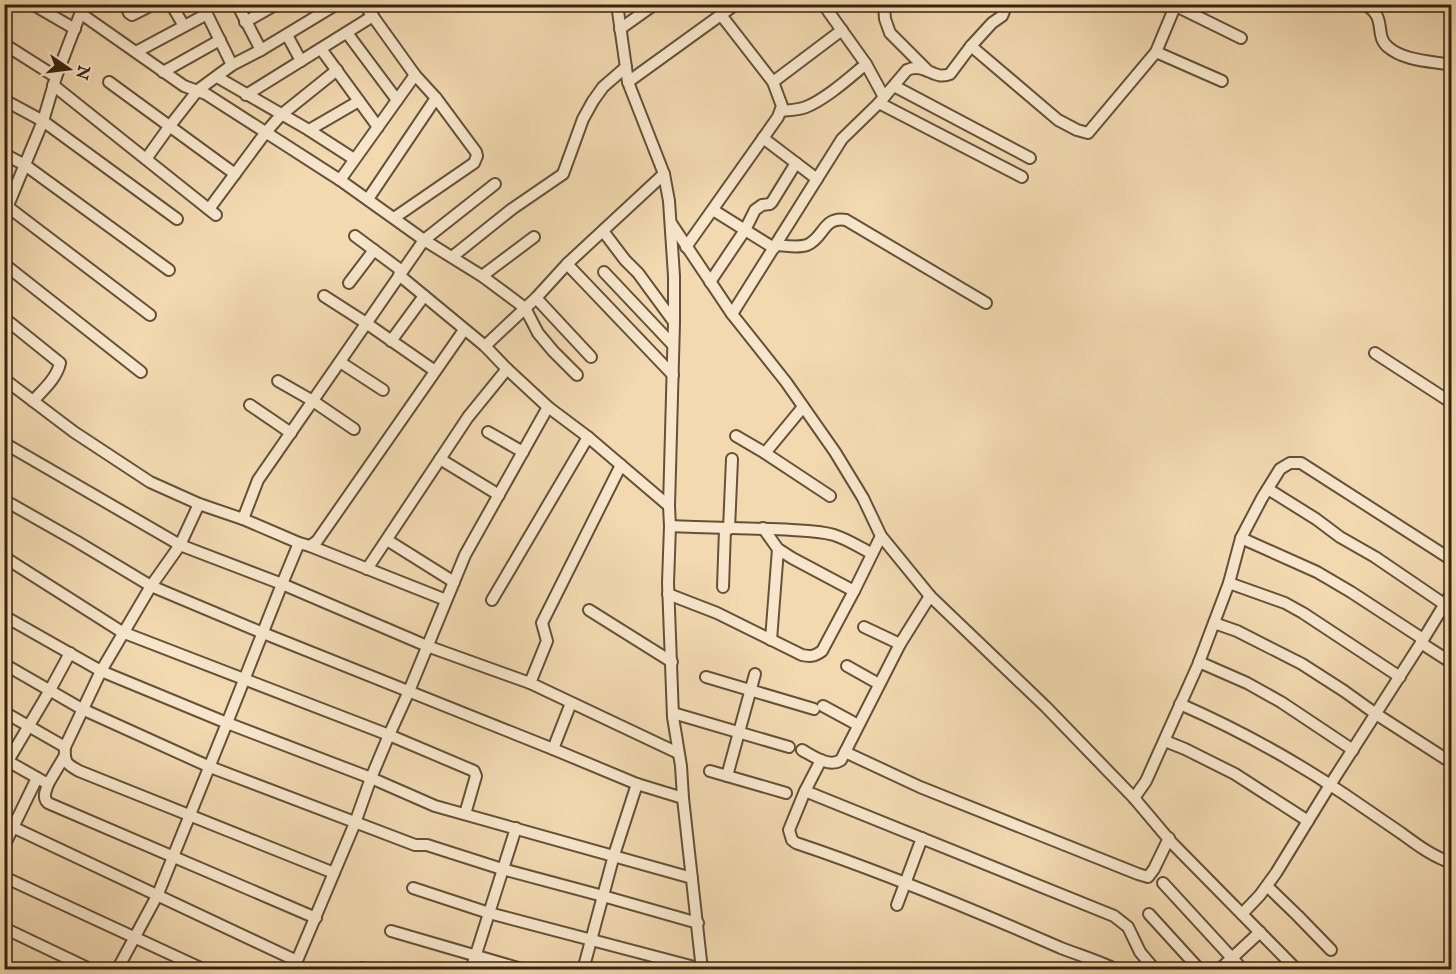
<svg xmlns="http://www.w3.org/2000/svg" width="1456" height="974" font-family="'IM FELL English',serif">
	<style>
		.lines { fill: none; stroke-linecap: round; stroke-linejoin: round }
		.minor-casing { stroke: #655137; stroke-width: 14 }
		.minor { stroke: #f7e6cc; stroke-width: 10 }
	</style>
	<rect width="100%" height="100%" fill="#f2d9b0"/>
	<filter id="stains"><feTurbulence type="fractalNoise" baseFrequency=".00333" numOctaves="4"/><feColorMatrix values="0 0 0 0 .2 0 0 0 0 .09 0 0 0 0 .02 0 0 0 .5 -.17"/></filter>
	<radialGradient id="worn" r=".72"><stop offset=".6" stop-color="#630" stop-opacity="0"/><stop offset="1" stop-color="#630" stop-opacity=".3"/></radialGradient>
	<g class="lines">
		<g class="minor-casing">
			<g id="minor">
				<polyline points="32,4 75,29"/>
				<polyline points="125,4 129,13 132,15 154,4"/>
				<polyline points="171,4 184,26"/>
				<polyline points="202,4 232,65"/>
				<polyline points="237,4 261,50"/>
				<polyline points="364,4 415,75 436,98 476,152 477,156 474,163 394,218"/>
				<polyline points="617,4 628,82 664,174 669,201 674,276 674,323 669,506 670,526 668,583 673,717 681,766 683,798 702,970"/>
				<polyline points="823,4 866,64 884,97"/>
				<polyline points="884,4 885,19 890,33 926,69"/>
				<path d="M 1363,4 C 1389,16 1373,35 1388,47 C 1404,61 1431,61 1452,65"/>
				<polyline points="1176,6 1241,38"/>
				<polyline points="80,13 184,86 206,94 340,180 424,240 482,276 525,308 538,333 553,351 577,375"/>
				<polyline points="245,22 277,4"/>
				<polyline points="620,29 655,4"/>
				<polyline points="347,33 397,100"/>
				<polyline points="287,35 301,61"/>
				<polyline points="4,44 56,77"/>
				<polyline points="971,46 1058,120 1077,130 1088,133 1156,52 1176,4"/>
				<polyline points="321,49 378,127"/>
				<polyline points="136,52 207,14"/>
				<polyline points="1156,52 1222,81"/>
				<polyline points="163,72 220,40"/>
				<polyline points="217,77 309,130 354,159"/>
				<polyline points="109,82 235,174"/>
				<polyline points="628,82 736,4"/>
				<polyline points="773,82 842,30"/>
				<polyline points="53,85 216,215"/>
				<polyline points="894,86 1030,158"/>
				<polyline points="246,95 373,16"/>
				<polyline points="4,100 43,121 177,219"/>
				<polyline points="879,103 1022,177"/>
				<path d="M 782,111 C 790,110 798,110 806,107 C 826,99 849,78 866,64"/>
				<polyline points="309,130 359,101"/>
				<polyline points="763,138 817,179"/>
				<polyline points="4,154 25,165 169,270"/>
				<polyline points="146,159 169,127 198,90 232,65 261,50 337,4"/>
				<polyline points="340,180 415,75"/>
				<polyline points="368,199 436,98"/>
				<polyline points="8,207 150,315"/>
				<polyline points="209,209 266,132 281,115 337,70"/>
				<polyline points="713,210 774,248"/>
				<polyline points="4,215 43,121 56,77 84,4"/>
				<polyline points="671,223 732,314 786,382 835,452 863,498 881,536 930,596 1046,707 1134,798 1172,843 1297,970"/>
				<polyline points="603,231 625,260 638,273 674,322"/>
				<polyline points="355,236 402,271"/>
				<path d="M 777,245 C 786,246 798,248 807,245 C 824,238 823,216 846,220 L 986,303"/>
				<polyline points="686,247 778,117 782,106 773,82 721,15"/>
				<polyline points="452,257 512,209 563,174 583,119 593,101 603,87 626,67"/>
				<polyline points="4,264 141,372"/>
				<polyline points="567,264 673,375"/>
				<polyline points="604,272 673,345"/>
				<polyline points="399,275 485,346 507,369 548,407 588,437 669,506"/>
				<polyline points="482,276 534,237"/>
				<polyline points="710,282 745,230 755,210 762,205 770,204 772,202 796,163"/>
				<polyline points="349,283 374,250"/>
				<polyline points="324,296 366,323 435,371"/>
				<polyline points="536,298 591,357"/>
				<path d="M 732,314 L 842,139 L 879,103 L 907,70 C 925,62 934,81 950,74 L 971,46 L 992,23 L 1002,16 L 1007,4"/>
				<path d="M 4,318 L 60,363 C 57,378 43,390 33,401"/>
				<polyline points="391,341 424,296"/>
				<polyline points="485,346 536,298 567,264 664,174"/>
				<polyline points="1375,353 1452,403"/>
				<polyline points="340,362 383,390"/>
				<polyline points="4,379 74,432 150,482 199,504 243,519 299,543"/>
				<polyline points="278,381 313,401 354,429"/>
				<polyline points="250,405 291,433"/>
				<polyline points="488,432 523,452"/>
				<polyline points="736,436 765,453 830,496"/>
				<polyline points="4,443 180,545 282,584 427,646 530,683 678,753"/>
				<polyline points="765,453 803,407"/>
				<polyline points="440,459 499,495"/>
				<polyline points="1268,489 1316,519 1340,537 1375,557 1444,604"/>
				<polyline points="4,500 76,541 151,586 263,633 553,749 637,784 683,798"/>
				<path d="M 199,504 L 180,545 L 151,586 L 101,671 L 65,747 C 64,762 66,764 79,771 L 334,873"/>
				<polyline points="243,519 258,480 424,240 495,184"/>
				<path d="M 670,526 C 711,528 751,528 792,530 C 806,531 820,531 834,535 C 847,539 859,547 871,553"/>
				<polyline points="763,528 778,549 792,558 854,591 881,536"/>
				<polyline points="729,529 732,459"/>
				<polyline points="1241,538 1317,572 1351,592 1423,639"/>
				<polyline points="387,540 454,582"/>
				<polyline points="310,546 446,600"/>
				<polyline points="4,557 122,632 389,735 474,771 476,776 465,814"/>
				<polyline points="367,569 468,417 507,369"/>
				<polyline points="1229,583 1285,603 1303,613 1400,677"/>
				<polyline points="723,587 725,529"/>
				<path d="M 668,594 L 717,613 L 802,655 C 811,657 815,656 822,651 L 854,591"/>
				<polyline points="492,600 588,437"/>
				<polyline points="589,610 672,662"/>
				<polyline points="4,616 101,671 227,723 371,778 435,806 692,878"/>
				<polyline points="1214,623 1237,631 1302,664 1344,691 1376,714 1452,763"/>
				<polyline points="864,627 900,644"/>
				<polyline points="771,640 778,549"/>
				<polyline points="1421,643 1452,663"/>
				<polyline points="1199,662 1247,683 1281,702 1353,750"/>
				<polyline points="4,664 82,709 210,767 415,845 427,845 502,869 603,896 698,923"/>
				<polyline points="847,666 879,684"/>
				<polyline points="706,677 814,709"/>
				<polyline points="530,683 547,641 542,623 621,465"/>
				<path d="M 1180,704 C 1237,729 1292,759 1344,794 C 1363,807 1382,820 1401,833 C 1416,844 1433,857 1452,863"/>
				<polyline points="823,706 858,725"/>
				<polyline points="4,712 65,747"/>
				<polyline points="673,713 789,747"/>
				<polyline points="1165,741 1185,749 1235,774 1308,821"/>
				<polyline points="553,749 571,703"/>
				<path d="M 802,750 C 813,756 829,768 841,760 L 900,644 L 930,596"/>
				<polyline points="845,752 920,787 1138,874 1148,877 1154,869 1169,838"/>
				<polyline points="4,759 48,784 64,757"/>
				<path d="M 821,760 L 805,791 L 789,830 L 792,840 L 796,843 C 886,873 974,910 1061,948 C 1079,955 1099,961 1117,970"/>
				<polyline points="8,761 50,690 70,653"/>
				<polyline points="710,771 786,793"/>
				<polyline points="727,776 755,674"/>
				<path d="M 48,784 C 46,791 42,797 48,803 L 316,918"/>
				<polyline points="805,791 1114,916 1128,927 1140,952 1155,970"/>
				<polyline points="1134,798 1146,781 1198,665 1229,583 1241,538 1262,498 1280,469 1290,463 1301,463 1452,560"/>
				<polyline points="4,823 297,961"/>
				<polyline points="4,846 37,778"/>
				<polyline points="4,877 205,970"/>
				<polyline points="1163,883 1243,970"/>
				<polyline points="1267,886 1298,916 1331,950"/>
				<polyline points="413,888 489,913 702,969"/>
				<polyline points="897,905 922,838"/>
				<polyline points="1149,914 1200,970"/>
				<polyline points="1242,914 1260,895 1276,873 1330,785 1421,643 1452,592"/>
				<polyline points="4,928 92,970"/>
				<polyline points="391,931 525,970"/>
				<polyline points="362,968 370,970"/>
				<polyline points="117,970 158,894 227,723 282,584 299,543 310,546 317,541 464,330"/>
				<polyline points="293,970 355,823 371,778 389,735 409,691 465,555 548,407"/>
				<polyline points="471,970 516,828"/>
				<polyline points="583,970 614,855 637,784"/>
				<polyline points="1219,970 1260,932"/>
			</g>
		</g>
		<use href="#minor" class="minor"/>
	</g>
	<rect width="1456" height="974" fill="none" stroke="#f2d9b0" stroke-width="24"/>
	<rect x="6" y="6" width="1444" height="962" fill="none" stroke="#36240f" stroke-width="3"/>
	<rect x="12" y="12" width="1432" height="950" fill="none" stroke="#36240f" stroke-width="1.5"/>
	<g transform="translate(69 69) rotate(104)" stroke="#f7e6cc" stroke-width="4.5" paint-order="stroke">
	<path d="M0-4.5L10 22L0 15L-10 22Z" fill="#36240f"/>
	<text y="-9" font-size="16" font-weight="bold" text-anchor="middle" fill="#36240f">N</text>
	</g>
	<rect width="100%" height="100%" filter="url(#stains)"/>
	<rect width="100%" height="100%" fill="url(#worn)"/>
</svg>
